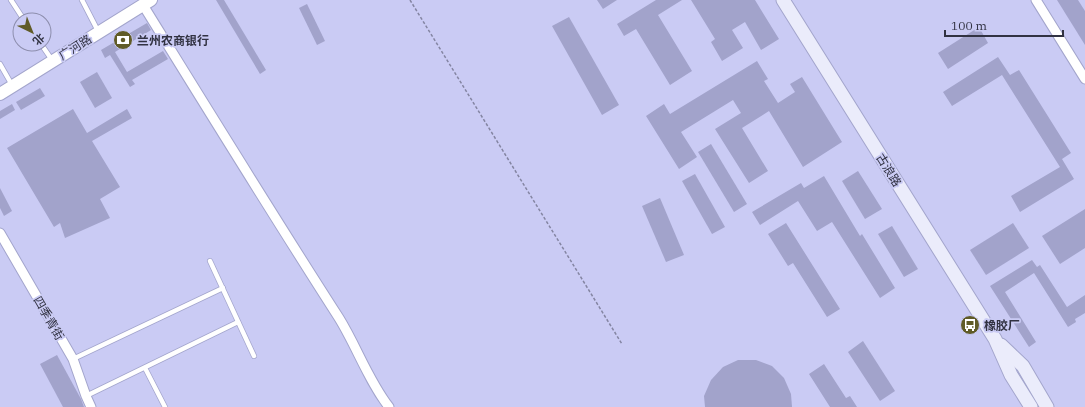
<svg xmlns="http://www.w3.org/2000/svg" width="1085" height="407" font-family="'IBM Plex Serif','Noto Sans SC',serif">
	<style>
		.building { fill: #a2a3cb }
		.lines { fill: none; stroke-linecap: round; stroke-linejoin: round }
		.service-casing { stroke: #a3a5cc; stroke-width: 6 }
		.minor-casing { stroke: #a3a5cc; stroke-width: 11 }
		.tertiary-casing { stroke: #a3a5cc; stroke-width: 14 }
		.secondary-casing { stroke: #a3a5cc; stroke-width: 15 }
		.path { stroke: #8485a2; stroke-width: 1.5; stroke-dasharray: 3 2; stroke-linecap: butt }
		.service { stroke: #fff; stroke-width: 4.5 }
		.minor { stroke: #fff; stroke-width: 9 }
		.tertiary { stroke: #fff; stroke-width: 12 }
		.secondary { stroke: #ebecfb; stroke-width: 13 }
		.labels { text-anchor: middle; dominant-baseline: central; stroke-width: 3.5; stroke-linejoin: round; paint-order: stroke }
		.poi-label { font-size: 12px; font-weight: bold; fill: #313242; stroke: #cacbf4; text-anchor: start }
		.street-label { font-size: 12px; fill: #313242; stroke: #cacbf4 }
	</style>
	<rect width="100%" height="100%" fill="#cacbf4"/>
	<g class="building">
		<polygon points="216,0 224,0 266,70 260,74"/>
		<polygon points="597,0 617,0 603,9"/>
		<polygon points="656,0 682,0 658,15 692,71 670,85 636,29 624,36 617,24"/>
		<polygon points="691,0 755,0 779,39 761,50 745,22 732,30 743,48 722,61 711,42 715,39"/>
		<polygon points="1057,0 1078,0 1085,11 1085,45"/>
		<polygon points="307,4 325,41 317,45 299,8"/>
		<polygon points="569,17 619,105 602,115 552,26"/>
		<polygon points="147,23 151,30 115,52 127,72 163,51 168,59 132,80 135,84 130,87 110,55 105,58 101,50"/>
		<polygon points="979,27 988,43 948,69 938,53"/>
		<polygon points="998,57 1010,75 1019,70 1071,153 1062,159 1074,179 1020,212 1011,196 1060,167 1002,75 952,106 943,92"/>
		<polygon points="757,61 768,79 764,81 778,103 795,92 790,84 802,77 842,142 803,167 769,111 742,128 768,171 749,183 715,129 741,113 733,100 681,132 697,157 679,169 646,116 664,104 670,114"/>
		<polygon points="97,72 112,98 95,108 80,82"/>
		<polygon points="40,88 45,96 21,110 16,102"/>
		<polygon points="12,104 15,110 0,119 0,111"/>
		<polygon points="73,109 87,133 127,109 132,118 92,141 120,187 100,199 110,218 65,238 60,223 54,227 7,148"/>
		<polygon points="711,144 747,204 734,212 698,152"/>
		<polygon points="858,171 882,209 865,219 842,181"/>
		<polygon points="695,174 725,227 712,234 682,181"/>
		<polygon points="824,176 860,236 862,234 895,288 880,298 832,222 817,231 798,201 760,225 752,212 801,183 804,188"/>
		<polygon points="0,188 12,211 4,216 0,208"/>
		<polygon points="660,198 684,255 666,262 642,206"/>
		<polygon points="1085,209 1085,248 1060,264 1042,236"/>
		<polygon points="786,223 840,309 827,317 793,263 788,266 768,234"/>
		<polygon points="1013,223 1029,248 986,275 970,250"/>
		<polygon points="892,226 918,269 904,277 878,234"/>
		<polygon points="1032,260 1037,267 1040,265 1067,307 1085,295 1085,313 1075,319 1076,322 1068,327 1034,273 1005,292 1036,342 1029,347 990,286"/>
		<polygon points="863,341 895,391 880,401 848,352"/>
		<polygon points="57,355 81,399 84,407 63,407 40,364"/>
		<polygon points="738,360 756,360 772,366 784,378 791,394 792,407 705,407 704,396 711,380 723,367"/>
		<polygon points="824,364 846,398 850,396 857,407 830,407 809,374"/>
	</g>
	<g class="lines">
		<g class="service-casing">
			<g id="service">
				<polyline points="11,0 24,20"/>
				<polyline points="82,0 98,31"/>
				<polyline points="41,44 52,60"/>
				<polyline points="0,64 12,85"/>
				<polyline points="210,261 254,356"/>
				<polyline points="73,359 223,288"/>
				<polyline points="145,368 165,407"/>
				<polyline points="86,396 238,322"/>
			</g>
		</g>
		<g class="minor-casing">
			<g id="minor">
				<polyline points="1036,0 1085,79"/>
				<path d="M 143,5 C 208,110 272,214 339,318 C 357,347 368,380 389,407"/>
				<polyline points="0,233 73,359 86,396 91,407"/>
			</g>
		</g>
		<g class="tertiary-casing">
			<polyline id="tertiary" points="0,94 151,0"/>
		</g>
		<g class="secondary-casing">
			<g id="secondary">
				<polyline points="783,0 995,339 1011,375 1031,407"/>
				<polyline points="1001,345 1023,366 1047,407"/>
			</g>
		</g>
		<polyline class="path" points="410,0 622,344"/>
		<use href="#service" class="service"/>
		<use href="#minor" class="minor"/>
		<use href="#tertiary" class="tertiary"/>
		<use href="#secondary" class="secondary"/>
	</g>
	<defs>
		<g id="bank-disc" transform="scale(1)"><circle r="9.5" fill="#605b27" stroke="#cacbf4"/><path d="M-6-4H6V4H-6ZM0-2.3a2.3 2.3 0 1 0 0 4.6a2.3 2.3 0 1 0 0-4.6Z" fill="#fff"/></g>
		<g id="bus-disc" transform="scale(1)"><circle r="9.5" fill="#605b27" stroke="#cacbf4"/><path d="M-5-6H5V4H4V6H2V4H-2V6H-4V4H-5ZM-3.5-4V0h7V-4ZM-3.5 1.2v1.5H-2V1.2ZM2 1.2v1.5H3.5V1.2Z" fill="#fff"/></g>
	</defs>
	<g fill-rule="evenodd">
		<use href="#bank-disc" x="123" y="40"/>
		<use href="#bus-disc" x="970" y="325"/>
	</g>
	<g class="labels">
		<g class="poi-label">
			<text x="137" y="40">兰州农商银行</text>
			<text x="984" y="325">橡胶厂</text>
		</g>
		<g class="street-label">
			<text transform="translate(75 47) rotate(-32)">广河路</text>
			<text transform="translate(889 170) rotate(58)">古浪路</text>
			<text transform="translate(49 318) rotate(60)">四季青街</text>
		</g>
	</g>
	<g transform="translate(32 32) rotate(137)"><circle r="19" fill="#cacbf4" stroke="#8d8ead"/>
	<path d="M0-3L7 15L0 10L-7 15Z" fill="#605b27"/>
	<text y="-6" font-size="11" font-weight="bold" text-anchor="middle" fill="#313242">北</text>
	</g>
	<path d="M945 30v6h118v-6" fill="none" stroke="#313242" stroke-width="2"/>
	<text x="951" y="30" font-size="12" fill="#313242" stroke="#cacbf4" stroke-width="3" paint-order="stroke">100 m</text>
</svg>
